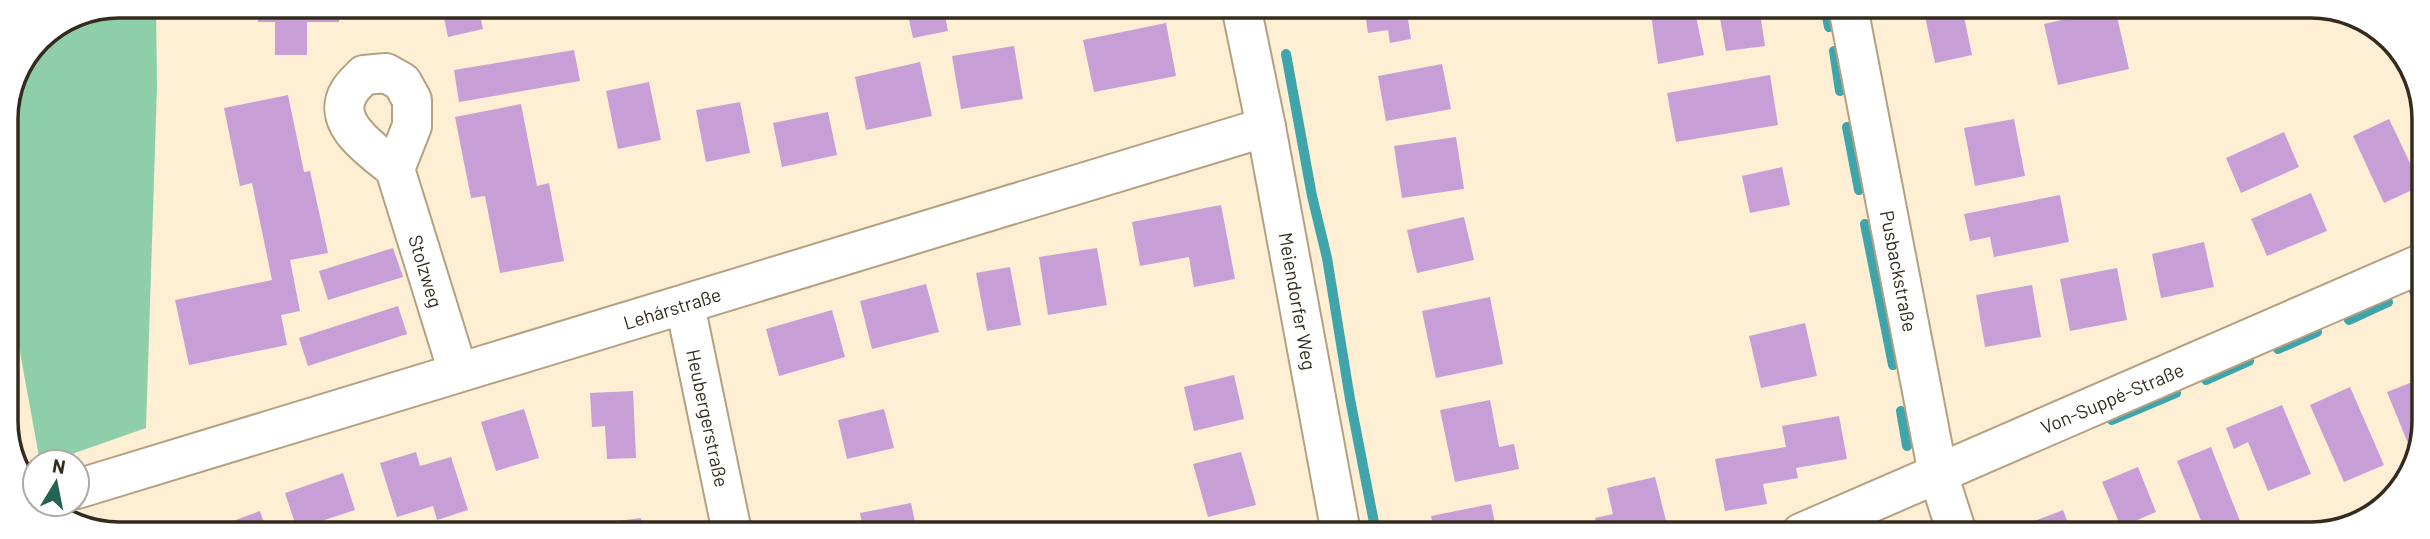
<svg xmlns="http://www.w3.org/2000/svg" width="2430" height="539" font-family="Barlow,sans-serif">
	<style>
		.green { fill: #8ecfaa }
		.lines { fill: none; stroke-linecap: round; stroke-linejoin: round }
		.stream { stroke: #40a5ab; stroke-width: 10 }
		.building { fill: #c89ed7 }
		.minor-casing { stroke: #b4a182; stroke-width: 42 }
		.minor { stroke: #fff; stroke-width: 38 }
		.labels { text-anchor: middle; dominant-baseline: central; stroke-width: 7; stroke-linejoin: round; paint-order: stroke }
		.street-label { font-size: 19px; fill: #332b1e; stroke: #fff }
		.rim { fill: none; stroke: #332b1e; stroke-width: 3.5 }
	</style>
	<rect width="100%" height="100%" fill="#feeed3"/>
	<polygon class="green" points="118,5 156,5 157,86 146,428 49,462 40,462 7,281 5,111 39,38"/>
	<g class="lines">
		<g class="stream">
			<polyline points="1825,7 1829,27"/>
			<polyline points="1834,51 1840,91"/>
			<polyline points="1286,54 1312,196 1327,258 1350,399 1376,533"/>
			<polyline points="1847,127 1859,190"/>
			<polyline points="1865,224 1893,365"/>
			<polyline points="2414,291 2423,288"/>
			<polyline points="2349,320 2388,302"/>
			<polyline points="2278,349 2317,332"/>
			<polyline points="2206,380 2249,361"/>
			<polyline points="1901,411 1907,446"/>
			<polyline points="2112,420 2176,393"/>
		</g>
	</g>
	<g class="building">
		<polygon points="258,5 339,5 339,22 307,22 307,55 275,55 275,22 258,22"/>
		<polygon points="452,6 478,6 483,29 448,37 442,8"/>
		<polygon points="906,6 943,6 948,31 913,38"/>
		<polygon points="1364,6 1406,6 1411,39 1390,43 1388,30 1368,33"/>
		<polygon points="1650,7 1694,7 1704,55 1658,64"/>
		<polygon points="1718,7 1759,7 1765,46 1726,51"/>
		<polygon points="1923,7 1962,7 1972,55 1935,63"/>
		<polygon points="2115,8 2129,69 2058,85 2044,24"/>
		<polygon points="1166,23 1176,76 1094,92 1083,40"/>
		<polygon points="1014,46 1023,99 961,109 952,56"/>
		<polygon points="574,50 580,81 459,102 454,70"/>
		<polygon points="920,62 932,116 866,130 855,77"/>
		<polygon points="1442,64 1451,109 1386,121 1378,76"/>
		<polygon points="1770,75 1778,125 1676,142 1667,93"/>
		<polygon points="649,82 661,140 618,149 606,91"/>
		<polygon points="288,95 304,172 310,171 328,253 290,260 300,311 281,315 287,345 189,365 175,300 272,280 252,183 240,186 224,108"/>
		<polygon points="740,102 750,153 706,162 696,110"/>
		<polygon points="521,104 537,186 549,183 564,261 500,273 485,196 471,198 455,117"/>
		<polygon points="828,112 837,155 782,167 773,123"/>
		<polygon points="2014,119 2025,176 1975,186 1964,128"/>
		<polygon points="2389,119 2421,186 2384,203 2353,136"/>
		<polygon points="2284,132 2299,167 2241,193 2226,158"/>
		<polygon points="1456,137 1464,189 1402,198 1394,146"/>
		<polygon points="1782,167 1790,205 1750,213 1742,176"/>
		<polygon points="2311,193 2327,231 2267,256 2251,219"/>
		<polygon points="2060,195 2069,242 1994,257 1990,237 1970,241 1964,214"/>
		<polygon points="1221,205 1235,279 1194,287 1189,257 1140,266 1132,222"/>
		<polygon points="1464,217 1474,260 1417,273 1407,230"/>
		<polygon points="2204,242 2214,287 2161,298 2152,254"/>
		<polygon points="393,248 403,277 328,300 319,271"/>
		<polygon points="1097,248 1107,305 1048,315 1039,257"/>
		<polygon points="1010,267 1021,325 987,331 976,273"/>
		<polygon points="2117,268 2127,320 2070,331 2060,279"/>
		<polygon points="926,284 939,332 872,349 860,301"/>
		<polygon points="2032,285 2041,337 1985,347 1976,295"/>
		<polygon points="1490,297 1503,364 1436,378 1422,311"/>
		<polygon points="398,306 407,334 308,366 299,338"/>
		<polygon points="832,310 845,357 779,376 766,329"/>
		<polygon points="1805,323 1817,376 1761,388 1749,336"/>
		<polygon points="1234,375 1244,419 1194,431 1184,387"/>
		<polygon points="2423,378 2423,442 2414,458 2387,392"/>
		<polygon points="2350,387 2384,465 2344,482 2310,405"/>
		<polygon points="633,391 636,458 607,459 605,426 592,427 590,393"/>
		<polygon points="1490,400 1499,447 1514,444 1519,469 1455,482 1440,410"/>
		<polygon points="2282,405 2311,474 2268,491 2248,442 2234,449 2226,428"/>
		<polygon points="524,409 539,458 496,471 481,422"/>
		<polygon points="884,409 894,448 847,459 838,420"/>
		<polygon points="1839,416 1847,459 1796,468 1798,478 1763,484 1767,504 1725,511 1715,459 1786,447 1782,426"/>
		<polygon points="2211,447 2230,496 2245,533 2206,533 2177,461"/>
		<polygon points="416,452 420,466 451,457 468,510 437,520 433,506 397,517 380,463"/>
		<polygon points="1241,452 1256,505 1208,517 1193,464"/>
		<polygon points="2138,467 2156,512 2121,527 2102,482"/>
		<polygon points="343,473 355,510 297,529 285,493"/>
		<polygon points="1655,477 1668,529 1653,533 1598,533 1595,518 1613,514 1607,488"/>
		<polygon points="911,503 917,532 864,532 860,513"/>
		<polygon points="1491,504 1497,533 1435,533 1431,516"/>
		<polygon points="2063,510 2072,533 2025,533 2022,526"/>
		<polygon points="260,511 267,532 215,532 214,528"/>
		<polygon points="641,518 643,532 603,532 602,523"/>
		<polygon points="147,522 150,532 132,532 130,528"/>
	</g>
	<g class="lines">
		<g class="minor-casing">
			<g id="minor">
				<polyline points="1241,6 1266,127 1341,533"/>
				<polyline points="1848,7 1938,474 1957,533"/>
				<path d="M 395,169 C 374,151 330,124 349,92 C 352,86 359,80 364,75 L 386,73 L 402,82 L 412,100 L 412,126 L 395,169 L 458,372"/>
				<polyline points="685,305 732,532"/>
				<polyline points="77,489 1266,127"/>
				<polyline points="1801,533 2423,263"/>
			</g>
		</g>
		<use href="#minor" class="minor"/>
	</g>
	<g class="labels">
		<g class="street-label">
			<text transform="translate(426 271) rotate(73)">Stolzweg</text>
			<text transform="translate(1899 271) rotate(79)">Pusbackstraße</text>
			<text transform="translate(1298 301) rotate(80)">Meiendorfer Weg</text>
			<text transform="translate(672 308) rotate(-17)">Lehárstraße</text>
			<text transform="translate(2112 398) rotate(-23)">Von-Suppé-Straße</text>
			<text transform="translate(708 418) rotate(78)">Heubergerstraße</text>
		</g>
	</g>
	<path d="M0 0H2430V539H0ZM119 18H2311A101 101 0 0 1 2412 119V421A101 101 0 0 1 2311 522H119A101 101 0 0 1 18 421V119A101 101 0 0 1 119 18Z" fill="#fff" fill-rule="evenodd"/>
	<path class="rim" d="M119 18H2311A101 101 0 0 1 2412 119V421A101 101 0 0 1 2311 522H119A101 101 0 0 1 18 421V119A101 101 0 0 1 119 18Z"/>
	<g transform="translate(56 483) rotate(10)"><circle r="33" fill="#ffffff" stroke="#adaaa5" stroke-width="2"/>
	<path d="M0-5L12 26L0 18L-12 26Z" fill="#226453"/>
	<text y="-10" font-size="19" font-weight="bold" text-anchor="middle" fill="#332b1e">N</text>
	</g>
</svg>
